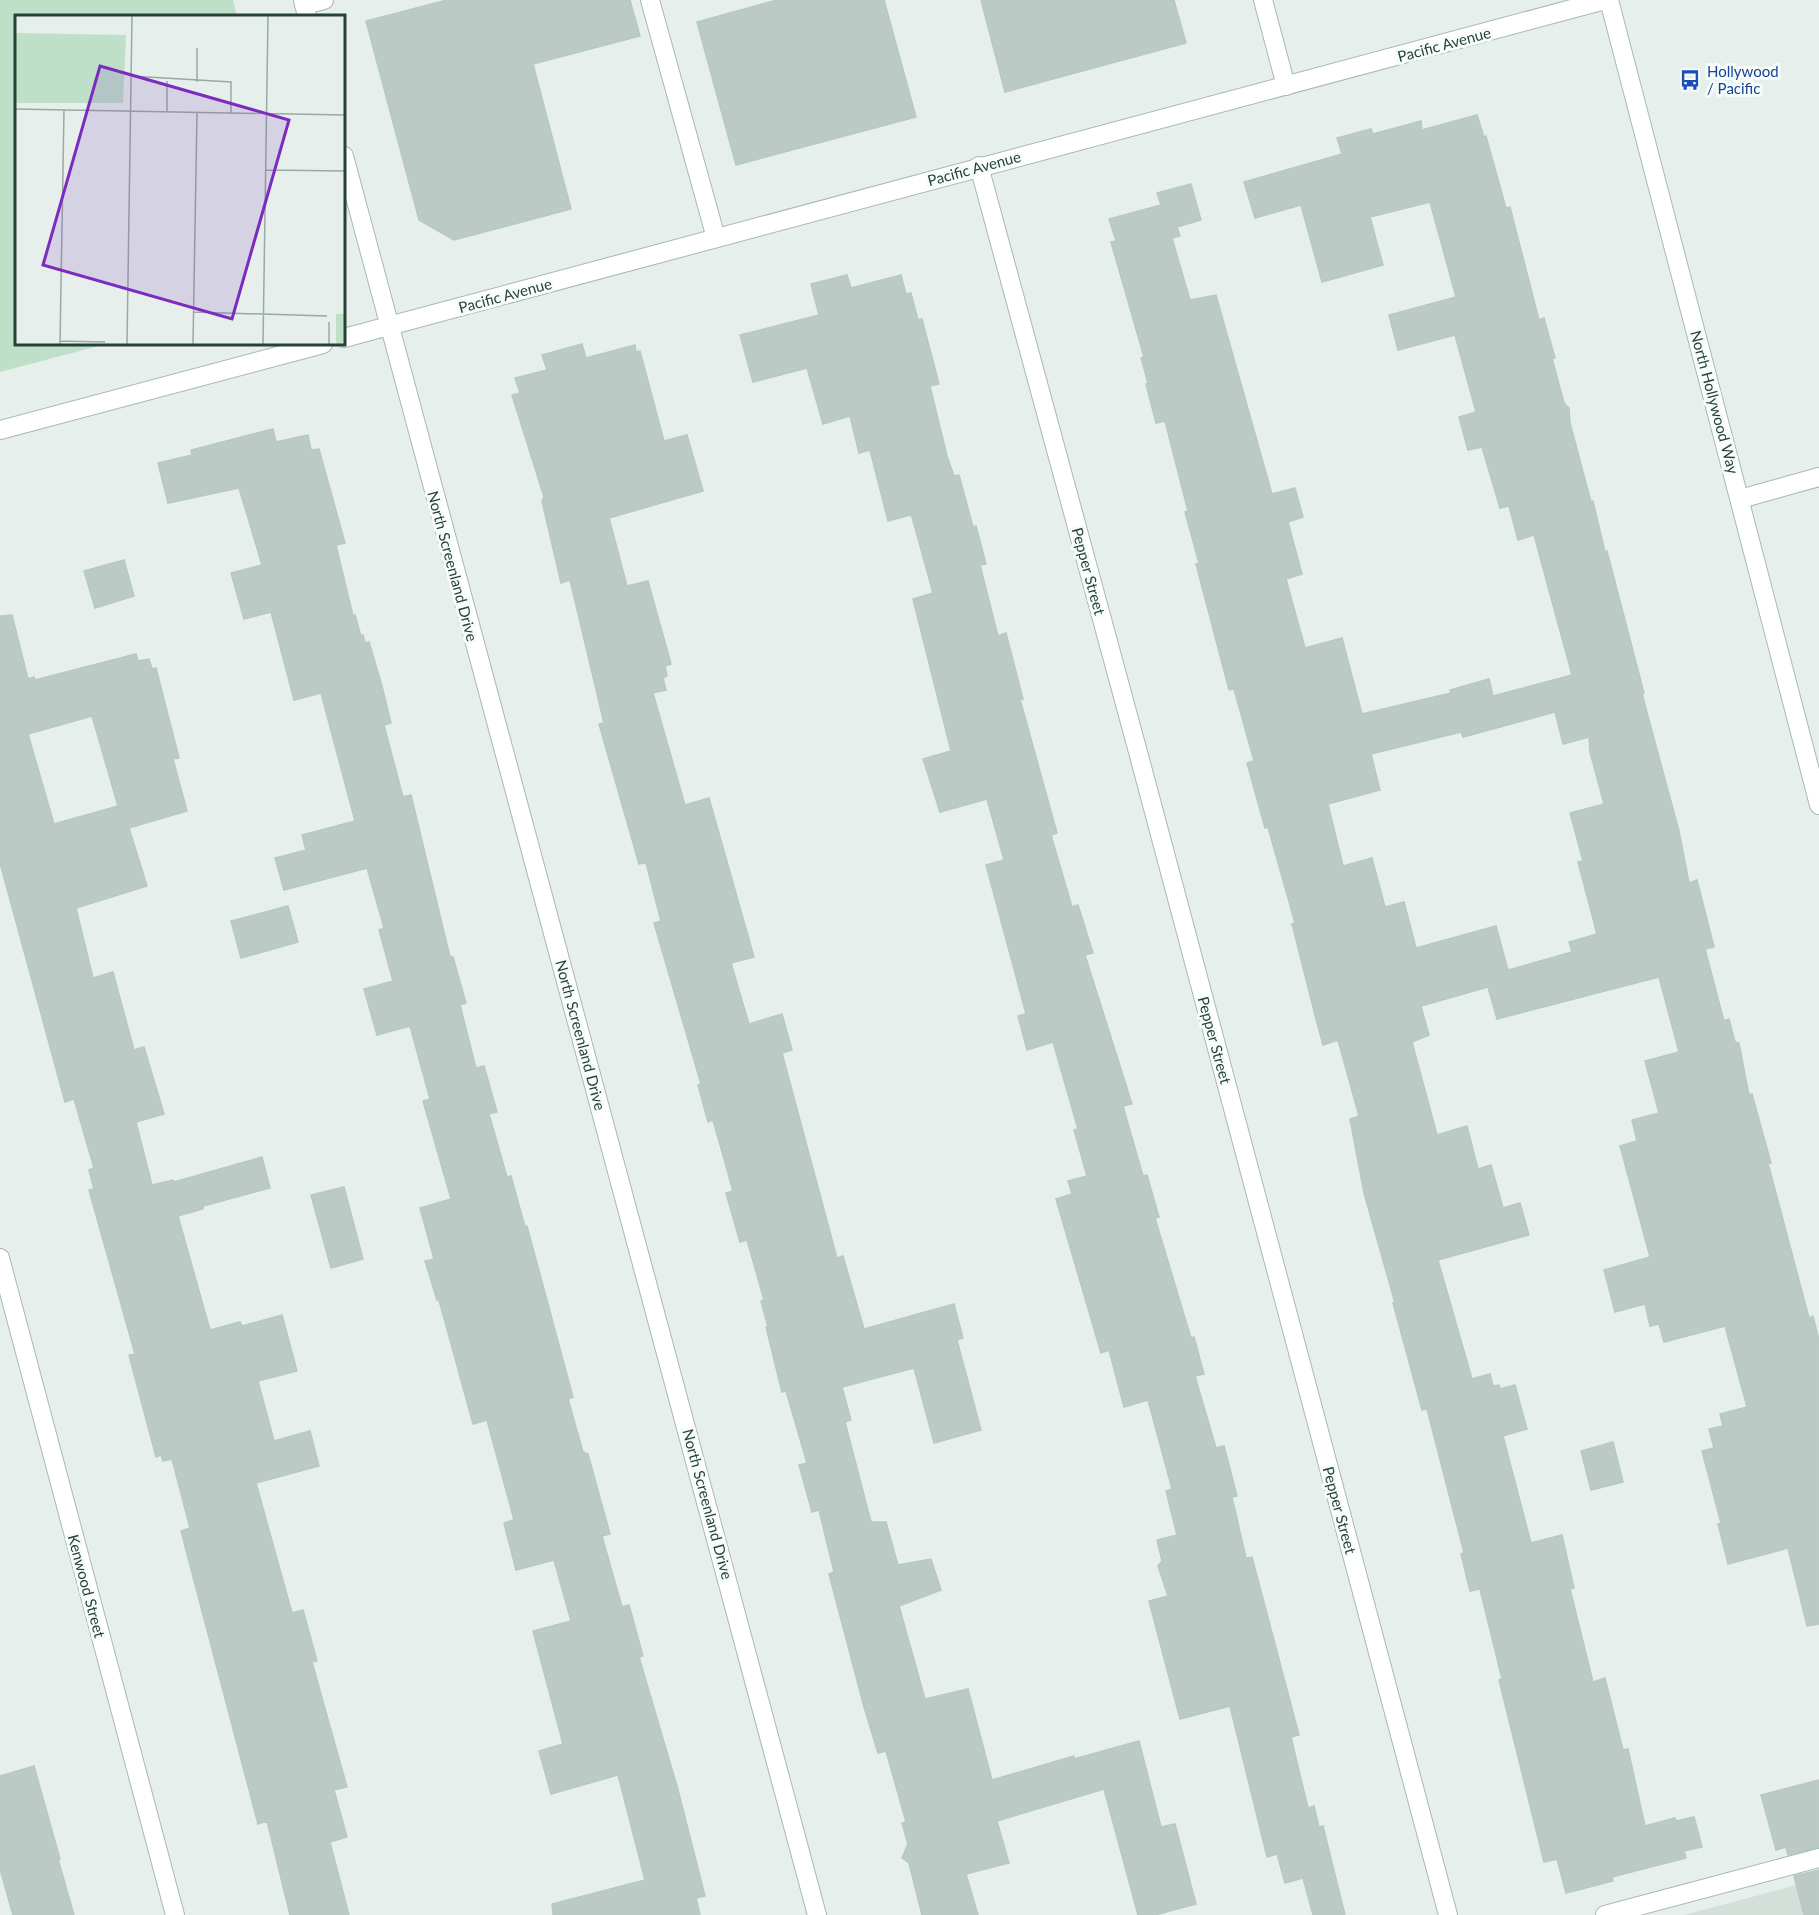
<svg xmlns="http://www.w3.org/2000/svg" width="1819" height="1915" font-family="Lato,sans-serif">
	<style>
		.built { fill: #d4dfda }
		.green { fill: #bfe0c8 }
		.building { fill: #bbcac4; stroke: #b8c9c2; stroke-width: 1.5; fill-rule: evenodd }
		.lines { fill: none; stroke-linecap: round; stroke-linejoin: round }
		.service-casing { stroke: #a8b8b2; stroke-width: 20 }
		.minor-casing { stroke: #a8b8b2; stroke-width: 20 }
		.secondary-casing { stroke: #a4bbb3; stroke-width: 20 }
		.service { stroke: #fff; stroke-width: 18 }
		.minor { stroke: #fff; stroke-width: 18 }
		.secondary { stroke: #fff; stroke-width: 18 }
		.labels { text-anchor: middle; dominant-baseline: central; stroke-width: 6; stroke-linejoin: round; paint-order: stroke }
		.street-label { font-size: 15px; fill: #24423a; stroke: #f7fbf9 }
		.transit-label { font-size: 15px; fill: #164399; stroke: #f7fbf9; text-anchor: start }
		.inset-road { fill: none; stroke: #98aaa4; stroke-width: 1.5 }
		.view { fill: #7b2cbf; fill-opacity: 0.15; stroke: #7b2cbf; stroke-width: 3 }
		.inset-edge { fill: none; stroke: #24423a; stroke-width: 3 }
	</style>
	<rect width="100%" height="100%" fill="#e6efeb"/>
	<polygon class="built" points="1819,1879 1819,1915 1684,1915"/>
	<polygon class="green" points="0,0 233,0 237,16 16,16 16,344 106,344 0,372"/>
	<g class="building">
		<polygon points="447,0 630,0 640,36 533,64 571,209 454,240 419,220 366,21"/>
		<polygon points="777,0 884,0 916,117 736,165 697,22"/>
		<polygon points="981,0 1174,0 1186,43 1005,92"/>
		<path d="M 1477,115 L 1484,137 L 1486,136 L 1506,208 L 1510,207 L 1539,320 L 1544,318 L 1555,358 L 1552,358 L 1564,403 L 1569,408 L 1570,423 L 1591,502 L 1593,501 L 1605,552 L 1607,551 L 1644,693 L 1642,694 L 1679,831 L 1689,883 L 1697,880 L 1714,947 L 1705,949 L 1724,1021 L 1729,1019 L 1735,1042 L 1739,1043 L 1749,1095 L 1752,1094 L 1771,1163 L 1768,1163 L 1809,1318 L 1813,1316 L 1819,1340 L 1819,1624 L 1807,1626 L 1788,1548 L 1728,1564 L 1718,1524 L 1721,1523 L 1702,1451 L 1714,1448 L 1709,1429 L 1723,1426 L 1720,1414 L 1747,1407 L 1725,1326 L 1664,1342 L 1659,1324 L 1650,1326 L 1645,1304 L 1615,1312 L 1604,1270 L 1650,1257 L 1620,1146 L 1637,1141 L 1632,1120 L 1659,1113 L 1645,1061 L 1679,1052 L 1659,977 L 1497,1019 L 1488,987 L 1421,1006 L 1429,1035 L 1412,1042 L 1437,1135 L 1467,1126 L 1478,1169 L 1491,1165 L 1503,1208 L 1520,1203 L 1529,1235 L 1438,1260 L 1472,1379 L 1490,1374 L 1493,1386 L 1499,1385 L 1500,1389 L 1515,1385 L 1527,1429 L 1503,1436 L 1531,1543 L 1562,1535 L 1574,1588 L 1570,1589 L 1593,1682 L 1605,1678 L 1623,1750 L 1628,1749 L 1645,1826 L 1675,1818 L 1676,1821 L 1694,1817 L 1702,1847 L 1684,1851 L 1686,1858 L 1612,1877 L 1613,1881 L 1566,1893 L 1557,1859 L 1544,1862 L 1499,1680 L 1502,1679 L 1480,1589 L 1470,1591 L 1461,1554 L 1464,1553 L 1427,1409 L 1422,1410 L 1393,1303 L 1395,1303 L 1364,1193 L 1350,1119 L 1359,1116 L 1338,1040 L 1323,1045 L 1316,1019 L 1292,924 L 1295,923 L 1268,827 L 1265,828 L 1247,763 L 1254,761 L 1234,689 L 1229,690 L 1196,564 L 1199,563 L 1185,512 L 1188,511 L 1165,421 L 1156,423 L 1146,384 L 1148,383 L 1141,358 L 1144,357 L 1111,242 L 1116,241 L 1109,219 L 1161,205 L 1157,193 L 1191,184 L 1201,220 L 1177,227 L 1180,236 L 1172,238 L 1190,300 L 1216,295 L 1272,494 L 1295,488 L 1303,517 L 1288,522 L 1302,574 L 1286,579 L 1305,648 L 1342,638 L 1362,714 L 1451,693 L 1450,690 L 1489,679 L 1493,696 L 1572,675 L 1534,535 L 1518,540 L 1509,506 L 1500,508 L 1482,447 L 1468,450 L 1459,417 L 1476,412 L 1455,335 L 1398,350 L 1389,315 L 1456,297 L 1430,202 L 1370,217 L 1383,265 L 1322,282 L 1301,205 L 1255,218 L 1244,182 L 1342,154 L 1337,138 L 1371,129 L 1373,134 L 1421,121 L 1422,130 ZM 1555,712 L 1563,744 L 1589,737 L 1590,752 L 1604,804 L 1570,813 L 1583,861 L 1578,862 L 1597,934 L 1569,942 L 1572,952 L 1508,970 L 1496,926 L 1416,948 L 1404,902 L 1385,907 L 1372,858 L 1343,866 L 1328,804 L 1380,790 L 1371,754 L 1461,732 L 1463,737 Z"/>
		<polygon points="847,275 851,288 901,275 906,294 911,293 918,320 922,319 939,384 930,386 947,456 954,476 959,475 973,527 976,526 986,564 980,565 998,636 1006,633 1023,699 1020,699 1057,833 1051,835 1072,907 1078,905 1093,953 1085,955 1132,1104 1123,1106 1143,1176 1147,1175 1159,1217 1155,1218 1191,1338 1194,1337 1204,1374 1195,1376 1216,1448 1224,1446 1237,1496 1232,1497 1246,1558 1252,1557 1299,1735 1291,1737 1308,1808 1314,1806 1319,1827 1323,1826 1345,1915 1313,1915 1303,1878 1285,1883 1277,1854 1267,1857 1230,1706 1180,1719 1149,1601 1168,1596 1158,1566 1162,1561 1157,1540 1177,1535 1166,1491 1172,1489 1148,1400 1124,1407 1109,1350 1101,1353 1056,1199 1072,1194 1068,1181 1087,1176 1074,1130 1078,1129 1053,1042 1027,1050 1018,1016 1026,1014 986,865 1004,860 987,799 940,812 923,759 951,751 913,599 933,593 912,517 910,515 888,521 870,450 859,453 850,416 823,424 807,368 753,382 740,335 819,315 811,284"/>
		<polygon points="582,344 586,358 635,345 636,352 640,351 664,441 687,435 703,491 609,518 627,586 648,581 671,664 665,666 667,676 663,678 666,690 653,693 685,805 709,798 754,957 731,963 749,1024 782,1014 792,1050 782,1053 837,1258 843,1256 864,1329 954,1304 963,1338 957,1340 981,1430 934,1443 914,1368 842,1387 851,1420 845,1422 871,1522 886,1522 898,1565 931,1559 941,1590 899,1606 925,1699 968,1689 992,1780 1074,1756 1074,1759 1139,1741 1161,1827 1175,1824 1196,1904 1155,1915 1138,1915 1104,1789 997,1821 1009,1863 966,1874 978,1915 922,1915 909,1863 902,1858 908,1844 902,1823 906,1822 886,1751 878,1753 864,1707 829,1574 834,1572 819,1510 812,1512 799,1465 807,1463 786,1391 782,1392 766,1327 768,1327 761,1301 764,1300 747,1240 740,1242 726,1193 733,1191 713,1120 708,1122 698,1085 701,1084 654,923 661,921 646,863 639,864 599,724 604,723 570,580 561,583 542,501 544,497 512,395 520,393 515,378 547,370 542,355"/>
		<polygon points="273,429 276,442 308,435 311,450 319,449 345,543 336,545 353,616 355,615 361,636 363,635 365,643 369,642 382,686 391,723 384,725 403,797 411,795 450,957 453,957 466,1003 460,1005 476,1068 484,1066 497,1112 489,1114 507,1177 511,1176 525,1227 527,1226 573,1397 568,1399 583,1452 588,1454 610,1534 602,1536 622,1607 629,1605 643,1656 639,1657 677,1786 705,1896 696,1898 700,1915 553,1915 552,1904 645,1880 618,1775 551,1794 539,1751 563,1744 533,1631 571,1621 554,1560 516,1570 504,1523 514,1520 487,1420 473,1424 439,1300 437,1300 425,1261 434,1259 420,1208 451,1199 423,1101 430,1099 410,1026 377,1035 364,989 393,981 379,930 384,928 367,868 284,890 275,858 306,850 302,835 355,821 321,693 294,700 271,612 244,619 231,573 262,565 239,488 168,503 158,463 192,455 191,450"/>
		<polygon points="124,560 134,596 95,608 84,571"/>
		<path d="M 12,615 L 28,679 L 34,677 L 35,680 L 136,654 L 138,661 L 149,659 L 152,669 L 156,668 L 179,758 L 173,759 L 187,811 L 129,828 L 147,886 L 76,908 L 93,978 L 113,972 L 134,1050 L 144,1047 L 164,1114 L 136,1122 L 152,1185 L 173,1180 L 174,1182 L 262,1157 L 270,1188 L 203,1206 L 203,1209 L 178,1216 L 210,1330 L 240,1322 L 242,1326 L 282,1315 L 297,1371 L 258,1381 L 274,1441 L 310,1431 L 319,1466 L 256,1483 L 292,1613 L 303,1610 L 317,1661 L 312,1662 L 347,1787 L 334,1790 L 347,1837 L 330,1842 L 349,1915 L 290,1915 L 267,1821 L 258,1824 L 181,1531 L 190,1528 L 172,1459 L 163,1461 L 161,1455 L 156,1457 L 129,1355 L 135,1354 L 89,1190 L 94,1189 L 89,1170 L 94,1168 L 74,1099 L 65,1102 L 0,863 L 0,616 ZM 92,716 L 118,806 L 54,824 L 28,734 Z"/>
		<polygon points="288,906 298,942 241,958 231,921"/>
		<polygon points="344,1187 363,1259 331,1268 311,1195"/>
		<polygon points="1613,1442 1623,1482 1591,1490 1581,1451"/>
		<polygon points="34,1766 60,1859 58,1859 74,1915 13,1915 0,1869 0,1776"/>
		<polygon points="1819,1780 1819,1847 1788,1855 1786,1847 1776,1850 1761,1795"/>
		<polygon points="1819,1870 1819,1915 1804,1915 1794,1876"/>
	</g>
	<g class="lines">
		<g class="service-casing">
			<g id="service">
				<polyline points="650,0 716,238"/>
				<polyline points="1263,0 1286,86"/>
				<polyline points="304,5 324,0"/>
				<polyline points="1740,499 1819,477"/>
				<polyline points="1605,1915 1819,1858"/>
			</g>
		</g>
		<g class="minor-casing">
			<g id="minor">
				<polyline points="303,0 307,16"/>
				<polyline points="344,156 817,1915"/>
				<polyline points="979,166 1138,752 1448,1915"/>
				<polyline points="344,338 1605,0"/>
				<polyline points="0,430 323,344"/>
				<polyline points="0,1258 175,1915"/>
			</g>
		</g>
		<g class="secondary-casing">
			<polyline id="secondary" points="1609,0 1819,805"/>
		</g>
		<use href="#service" class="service"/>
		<use href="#minor" class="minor"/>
		<use href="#secondary" class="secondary"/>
	</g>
	<defs>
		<g id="bus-bare" transform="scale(1.62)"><path d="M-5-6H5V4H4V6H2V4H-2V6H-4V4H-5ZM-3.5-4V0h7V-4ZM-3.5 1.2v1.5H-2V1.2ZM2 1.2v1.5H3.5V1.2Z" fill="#1a4fb4" stroke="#f7fbf9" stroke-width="2.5" paint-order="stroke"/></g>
	</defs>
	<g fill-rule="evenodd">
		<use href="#bus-bare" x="1690" y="80"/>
	</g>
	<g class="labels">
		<g class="street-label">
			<text transform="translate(1444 44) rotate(-15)">Pacific Avenue</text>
			<text transform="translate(974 168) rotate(-15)">Pacific Avenue</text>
			<text transform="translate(505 295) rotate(-15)">Pacific Avenue</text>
			<text transform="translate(1715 402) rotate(75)">North Hollywood Way</text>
			<text transform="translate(453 566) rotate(75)">North Screenland Drive</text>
			<text transform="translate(1089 571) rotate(75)">Pepper Street</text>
			<text transform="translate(581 1035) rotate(75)">North Screenland Drive</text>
			<text transform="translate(1215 1040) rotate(75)">Pepper Street</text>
			<text transform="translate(708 1504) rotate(75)">North Screenland Drive</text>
			<text transform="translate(1340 1510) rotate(75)">Pepper Street</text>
			<text transform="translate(87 1586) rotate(75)">Kenwood Street</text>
		</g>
		<g class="transit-label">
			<text x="1707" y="71">Hollywood<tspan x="1707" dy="17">/ Pacific</tspan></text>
		</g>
	</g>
	<g transform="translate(15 15)">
		<rect width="330" height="330" fill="#e6efeb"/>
		<path d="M 0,18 L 111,20 L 108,88 L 0,88 ZM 321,299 L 330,299 L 330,329 L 321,329 Z" fill="#bfe0c8"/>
		<path class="inset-road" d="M 116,61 L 216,67 L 216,98M 182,67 L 182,33M 0,94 L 330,100M 152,97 L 152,66M 251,155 L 330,156M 178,297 L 312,301M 45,326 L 90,327M 45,329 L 49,95M 112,329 L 117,1M 178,329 L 182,97M 248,329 L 253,1M 314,329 L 314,307"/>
		<path class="view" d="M 85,51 L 274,105 L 217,304 L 28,250 Z"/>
		<rect width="330" height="330" class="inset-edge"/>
	</g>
</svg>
